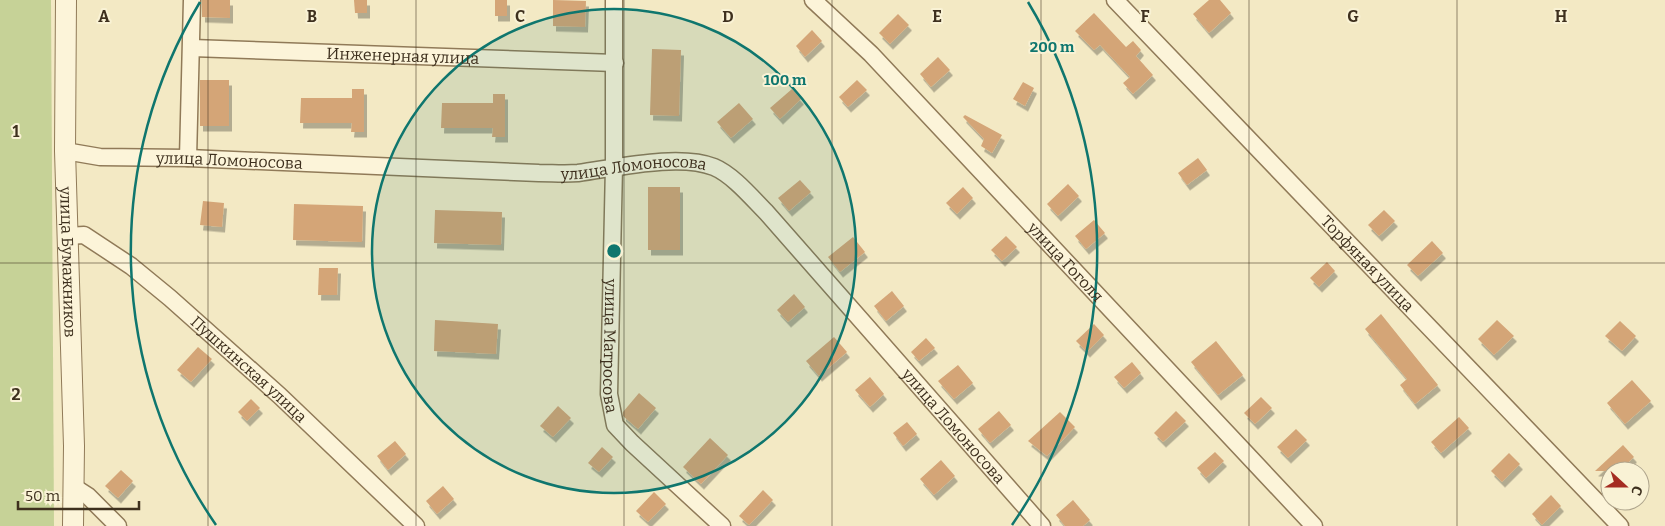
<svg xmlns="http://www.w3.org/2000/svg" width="1665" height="526" font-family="Bitter,serif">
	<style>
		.green { fill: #c6d297 }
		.building { fill: #d4a577; filter: url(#shadow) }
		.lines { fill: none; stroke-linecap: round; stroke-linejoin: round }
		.minor-casing { stroke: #907a58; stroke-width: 19 }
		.tertiary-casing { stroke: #907a58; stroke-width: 22 }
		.minor { stroke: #fcf4d9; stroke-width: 16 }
		.tertiary { stroke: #fcf4d9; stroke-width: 20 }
		.grid { fill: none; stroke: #3e301e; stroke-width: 1; stroke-opacity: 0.55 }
		.ring { fill: none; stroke: #0f766e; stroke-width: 2.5 }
		.labels { text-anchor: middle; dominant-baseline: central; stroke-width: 4; stroke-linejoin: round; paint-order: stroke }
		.street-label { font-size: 16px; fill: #3e301e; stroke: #f9f2d5 }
		.grid-label { font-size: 16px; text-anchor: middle; font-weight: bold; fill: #3e301e; stroke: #f9f2d5; stroke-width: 4; stroke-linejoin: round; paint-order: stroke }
		.centre { fill: #0f766e; stroke: #f9f2d5; stroke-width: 2.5 }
		.ring-label { font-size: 15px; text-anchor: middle; font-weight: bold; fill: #0f766e; stroke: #f9f2d5; stroke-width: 4; stroke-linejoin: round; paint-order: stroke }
	</style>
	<defs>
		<filter id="shadow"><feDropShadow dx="3" dy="5.5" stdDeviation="0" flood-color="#0004"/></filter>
	</defs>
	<rect width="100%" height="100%" fill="#f3e9c4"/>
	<polygon class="green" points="0,0 51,0 54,526 0,526"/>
	<g class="building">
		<polygon points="202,0 230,0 230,18 202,17"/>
		<polygon points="354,0 367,0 367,13 355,13"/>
		<rect x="495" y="0" width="12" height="16"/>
		<polygon points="553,0 586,1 585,27 553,26"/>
		<polygon points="1209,0 1220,0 1231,13 1209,33 1193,14"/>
		<polygon points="1094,13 1126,47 1133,41 1141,50 1136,56 1153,75 1133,94 1123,83 1130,77 1100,45 1094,50 1075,31"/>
		<polygon points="898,14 909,25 890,44 879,33"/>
		<polygon points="812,30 822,41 805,57 796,46"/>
		<polygon points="652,49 681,50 679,116 650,115"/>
		<polygon points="938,57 950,70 931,87 920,74"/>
		<rect x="200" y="80" width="29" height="46"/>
		<polygon points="857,80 867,90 848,107 839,97"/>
		<polygon points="1023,82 1034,88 1025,106 1013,99"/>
		<polygon points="352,89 364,89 364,132 351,132 352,123 300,123 301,98 352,98"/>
		<polygon points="792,89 801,99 780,119 770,108"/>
		<polygon points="493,94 505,94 505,137 492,137 493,128 441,128 442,103 493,103"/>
		<polygon points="739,103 753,119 731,138 717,122"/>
		<polygon points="965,115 1002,135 992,153 981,146 984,139 963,117"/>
		<polygon points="1198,158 1207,170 1187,185 1178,173"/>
		<polygon points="800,180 811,192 789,211 778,198"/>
		<polygon points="1068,184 1079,196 1058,216 1047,204"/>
		<rect x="648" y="187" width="32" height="63"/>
		<polygon points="963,187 973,198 957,214 946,203"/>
		<polygon points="203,201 224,203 222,227 200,225"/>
		<polygon points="294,204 363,206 362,242 293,240"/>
		<polygon points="435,210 502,212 501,245 434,243"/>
		<polygon points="1384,210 1395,221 1379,236 1368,225"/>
		<polygon points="1094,220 1105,233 1086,249 1075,236"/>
		<polygon points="1006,236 1017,247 1002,261 991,250"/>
		<polygon points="853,237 865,252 840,272 828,257"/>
		<polygon points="1432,241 1443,253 1418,276 1407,265"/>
		<polygon points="1327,262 1335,271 1319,287 1310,278"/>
		<polygon points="319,268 338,268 337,295 318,295"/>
		<polygon points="892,291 904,306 886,321 874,306"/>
		<polygon points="794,294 805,307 788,322 777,310"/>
		<polygon points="1381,314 1438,385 1415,404 1400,385 1407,379 1365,329"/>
		<polygon points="435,320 498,324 496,354 434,351"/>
		<polygon points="1497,320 1514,336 1494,355 1478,339"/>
		<polygon points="1620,321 1636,336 1622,351 1605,336"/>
		<polygon points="1094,324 1104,335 1087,352 1076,341"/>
		<polygon points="834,337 847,352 819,376 806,361"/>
		<polygon points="926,338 935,348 919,361 911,352"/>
		<polygon points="1216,341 1243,375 1218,395 1191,362"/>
		<polygon points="198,347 212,359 191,382 177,370"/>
		<polygon points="1132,362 1141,373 1124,388 1114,377"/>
		<polygon points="958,365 973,383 954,399 938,381"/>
		<polygon points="870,377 884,394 870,407 855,390"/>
		<polygon points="1632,380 1651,401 1625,424 1607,403"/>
		<polygon points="639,393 656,408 638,429 623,416 623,412"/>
		<polygon points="1261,397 1272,408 1255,424 1244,413"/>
		<polygon points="251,399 260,408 247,421 238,412"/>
		<polygon points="558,406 571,418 553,437 540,426"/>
		<polygon points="999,411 1011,425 990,443 978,429"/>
		<polygon points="1176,411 1186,421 1163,442 1154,433"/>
		<polygon points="1060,412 1075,427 1047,456 1028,441"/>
		<polygon points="1459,417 1469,428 1441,453 1431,442"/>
		<polygon points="907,422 917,434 903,446 893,433"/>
		<polygon points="1296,429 1307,440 1288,458 1277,447"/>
		<polygon points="710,438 728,455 701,484 683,467"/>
		<polygon points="395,441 406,454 388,470 377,456"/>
		<polygon points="1623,445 1634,457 1619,471 1595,471"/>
		<polygon points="602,447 613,457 599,472 588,463"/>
		<polygon points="1215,452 1224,461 1206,478 1197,468"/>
		<polygon points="1509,453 1520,464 1502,482 1491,471"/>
		<polygon points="941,460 955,476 934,495 920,479"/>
		<polygon points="121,470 133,481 118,498 105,486"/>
		<polygon points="443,486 454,499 437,514 426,501"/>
		<polygon points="763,490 773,500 749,525 739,516"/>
		<polygon points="654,492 666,504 648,522 636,511"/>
		<polygon points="1551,495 1561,506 1542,525 1532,514"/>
		<polygon points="1073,500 1090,520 1083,526 1065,526 1056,515"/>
	</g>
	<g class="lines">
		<g class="minor-casing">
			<g id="minor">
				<path id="s1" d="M 614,0 L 614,166 L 609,394 L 615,425 L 632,443 L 722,526"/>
				<path id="s2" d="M 813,0 L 871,54 L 1314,526"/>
				<path id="s3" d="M 1115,0 L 1620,526"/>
				<path id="s4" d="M 192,48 L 615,63"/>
				<path id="s5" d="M 65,151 L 100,157 L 188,158 L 539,173 C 552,173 565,174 578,173 C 616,168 679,153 714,167 C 733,175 752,198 766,212 L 1042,526"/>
				<polyline points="188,158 192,0"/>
				<path id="s6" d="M 68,236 L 84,235 L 131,266 L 170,298 L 280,396 L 416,526"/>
				<polyline points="74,487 88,496 118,526"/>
			</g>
		</g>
		<g class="tertiary-casing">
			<g id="tertiary">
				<path id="s7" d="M 66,0 L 65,151 L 74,446 L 73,526"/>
			</g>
		</g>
		<use href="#minor" class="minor"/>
		<use href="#tertiary" class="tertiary"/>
	</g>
	<path class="grid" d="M 208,0 L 208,526M 416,0 L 416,526M 624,0 L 624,526M 832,0 L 832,526M 1041,0 L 1041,526M 1249,0 L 1249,526M 1457,0 L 1457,526M 0,263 L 1665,263"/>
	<circle cx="614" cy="251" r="242" fill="#0f766e" fill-opacity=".12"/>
	<g class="ring">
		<circle cx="614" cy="251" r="242"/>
		<path d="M216 525A483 483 0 0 1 200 2M1028 2A483 483 0 0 1 1012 525"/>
	</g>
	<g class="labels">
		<g class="street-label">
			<text stroke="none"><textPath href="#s4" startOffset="211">Инженерная улица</textPath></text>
			<text stroke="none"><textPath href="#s5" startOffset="165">улица Ломоносова</textPath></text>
			<text stroke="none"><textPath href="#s5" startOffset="570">улица Ломоносова</textPath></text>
			<text stroke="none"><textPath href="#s2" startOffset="364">улица Гоголя</textPath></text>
			<text stroke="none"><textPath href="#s7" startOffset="262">улица Бумажников</textPath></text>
			<text stroke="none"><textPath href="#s3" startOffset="365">Торфяная улица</textPath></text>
			<text stroke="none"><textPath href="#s1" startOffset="346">улица Матросова</textPath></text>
			<text stroke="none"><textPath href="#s6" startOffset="229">Пушкинская улица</textPath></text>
			<text stroke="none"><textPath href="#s5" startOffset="1005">улица Ломоносова</textPath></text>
		</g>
	</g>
	<g class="grid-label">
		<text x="104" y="22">A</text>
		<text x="312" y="22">B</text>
		<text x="520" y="22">C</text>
		<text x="728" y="22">D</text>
		<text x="937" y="22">E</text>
		<text x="1145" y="22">F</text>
		<text x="1353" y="22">G</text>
		<text x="1561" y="22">H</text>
		<text x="16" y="137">1</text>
		<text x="16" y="400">2</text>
	</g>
	<circle cx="614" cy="251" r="8" class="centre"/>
	<g class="ring-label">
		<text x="1052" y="52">200 m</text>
		<text x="785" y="85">100 m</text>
	</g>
	<g transform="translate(1625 486) rotate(111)"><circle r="24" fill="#f9f2d5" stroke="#aea48c"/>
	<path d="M0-4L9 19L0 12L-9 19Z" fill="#a52c22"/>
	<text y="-8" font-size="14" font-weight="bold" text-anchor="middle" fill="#3e301e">С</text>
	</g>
	<path d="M18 501v8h121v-8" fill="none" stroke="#3e301e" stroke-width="2.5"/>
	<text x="25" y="501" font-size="15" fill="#3e301e" stroke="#f9f2d5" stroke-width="4" paint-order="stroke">50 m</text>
</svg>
